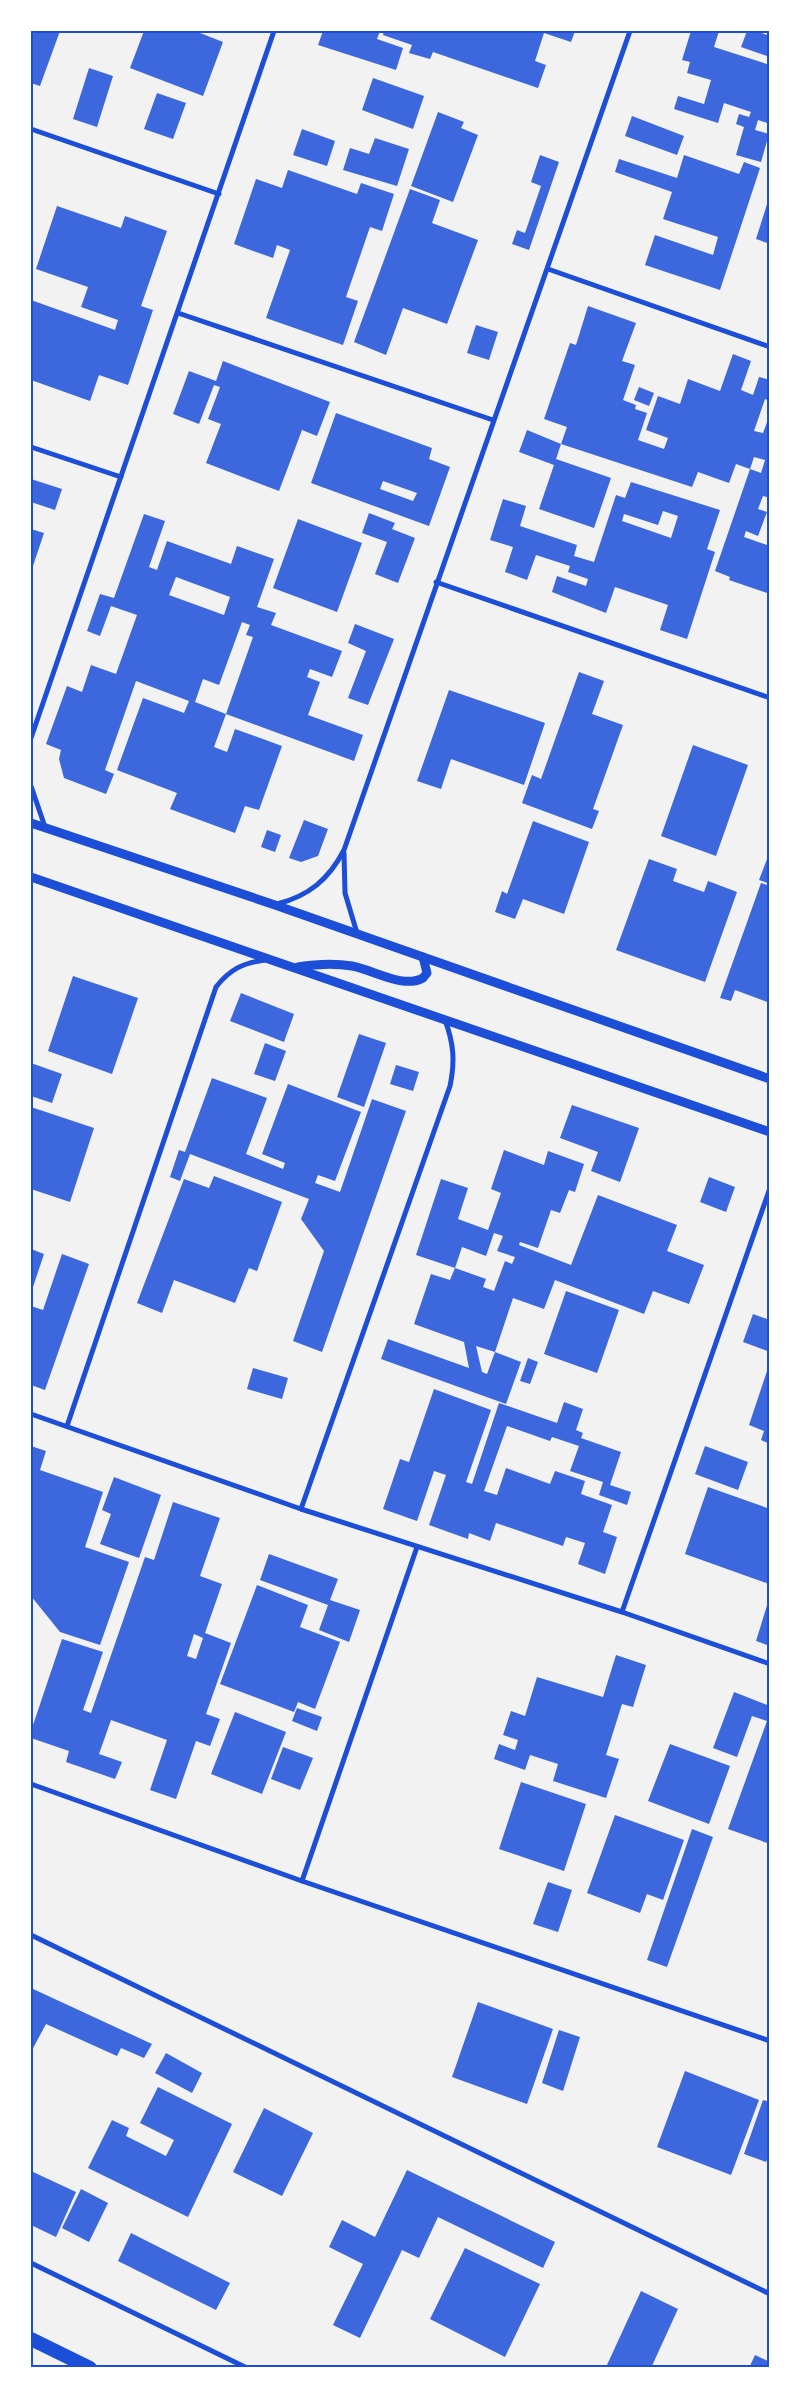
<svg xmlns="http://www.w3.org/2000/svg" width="801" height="2399" font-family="Signika,sans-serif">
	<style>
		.building { fill: #3d67dc; fill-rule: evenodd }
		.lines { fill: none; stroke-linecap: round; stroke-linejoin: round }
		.minor { stroke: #1d4ed8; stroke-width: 5 }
		.tertiary { stroke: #1d4ed8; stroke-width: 9 }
		.trunk { stroke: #1d4ed8; stroke-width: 14 }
		.neatline { fill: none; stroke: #1d4ed8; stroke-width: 2 }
	</style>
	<rect width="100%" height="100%" fill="#f2f2f2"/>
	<g class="building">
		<polygon points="31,31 60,31 40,86 31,83"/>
		<polygon points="144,31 195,31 223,42 203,96 130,68"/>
		<polygon points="323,31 380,31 377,39 403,48 396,70 318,45"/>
		<polygon points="384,31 575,31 571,42 544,33 535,61 546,65 538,88 433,52 430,59 409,53 412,45 383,35"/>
		<polygon points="691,31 719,31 714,47 770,65 770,124 758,120 755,130 769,134 761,162 736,155 744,127 736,124 739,114 749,117 751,112 724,103 718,123 674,109 678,96 704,104 711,80 687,73 690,62 682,60"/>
		<polygon points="747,31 756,31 770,36 770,57 741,47"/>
		<polygon points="89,68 113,76 97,127 73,119"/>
		<polygon points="373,78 424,96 413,129 362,110"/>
		<polygon points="157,93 186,103 173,139 144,129"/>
		<polygon points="438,112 464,122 461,128 478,135 453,202 411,186"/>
		<polygon points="632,116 684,136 677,155 625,136"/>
		<polygon points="302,129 335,141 327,166 293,155"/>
		<polygon points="375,138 409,149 397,186 343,170 350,148 369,154"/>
		<polygon points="540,155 559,162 529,250 512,244 517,230 525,233 541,186 531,182"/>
		<polygon points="684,155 739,174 744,162 760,168 720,290 645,265 655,235 713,255 718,237 663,219 672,192 615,172 619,159 677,178"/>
		<polygon points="288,170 357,194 361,183 394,194 382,231 370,227 346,297 358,301 343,345 266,318 290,250 277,245 273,258 234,244 256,179 282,188"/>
		<polygon points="410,189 440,200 432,223 478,240 447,324 403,308 386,355 354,342"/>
		<polygon points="769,198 770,198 770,244 756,239"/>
		<polygon points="57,206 121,228 125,216 167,231 141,306 153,310 128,385 99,375 90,401 31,380 31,300 115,330 118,320 81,307 88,287 36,269"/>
		<path d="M 588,306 L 636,323 L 622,361 L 635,365 L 623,400 L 636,405 L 635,409 L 647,413 L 638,440 L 664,449 L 668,438 L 646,430 L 658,396 L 680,404 L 688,379 L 720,391 L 733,354 L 751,361 L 741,390 L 753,395 L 759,377 L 770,380 L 770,401 L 765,399 L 754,431 L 763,433 L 770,414 L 770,498 L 763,496 L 758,509 L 767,512 L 758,536 L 746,531 L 744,537 L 770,546 L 770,594 L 729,580 L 730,577 L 715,571 L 750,469 L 736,464 L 729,483 L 698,472 L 692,487 L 561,444 L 567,427 L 544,419 L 570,343 L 576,345 ZM 754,457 L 765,460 L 761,473 L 750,469 Z"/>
		<polygon points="476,325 498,332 489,360 467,353"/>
		<polygon points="223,361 330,402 317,436 302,430 279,491 206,463 221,424 208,419 220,387 214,385 199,424 173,414 189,371 216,381"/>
		<polygon points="639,387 654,393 649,406 634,400"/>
		<path d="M 336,413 L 432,448 L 429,459 L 450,467 L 429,526 L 311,483 ZM 383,481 L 417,493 L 413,501 L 380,489 Z"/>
		<polygon points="527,430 561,444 556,459 611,478 594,528 539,509 554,465 519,452"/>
		<polygon points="31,479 62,489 55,510 31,502"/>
		<path d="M 631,482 L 720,510 L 707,549 L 715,552 L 687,639 L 660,630 L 668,605 L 615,587 L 606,613 L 552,592 L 557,576 L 586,586 L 588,579 L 568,572 L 570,566 L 536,555 L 527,580 L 505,572 L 513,547 L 490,540 L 503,499 L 526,506 L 520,526 L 577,545 L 574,556 L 594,562 L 616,495 L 625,498 ZM 663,511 L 678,516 L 671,538 L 622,521 L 624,514 L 658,525 Z"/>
		<polygon points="369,513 395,523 392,529 415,538 398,583 375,574 387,542 362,533"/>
		<path d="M 144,514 L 165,521 L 149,567 L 157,570 L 167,541 L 231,564 L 237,546 L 274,559 L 257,607 L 276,613 L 271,625 L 342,651 L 332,677 L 310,669 L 307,677 L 320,682 L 308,715 L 363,735 L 354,761 L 226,714 L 214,747 L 227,752 L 235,729 L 282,746 L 259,810 L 245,806 L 235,833 L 170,809 L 177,793 L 117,770 L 143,698 L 184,713 L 189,701 L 136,681 L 105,770 L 114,774 L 106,794 L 64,778 L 59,759 L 61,750 L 46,744 L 67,686 L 82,692 L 91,665 L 116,674 L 137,615 L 111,606 L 100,636 L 87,631 L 100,594 L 114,598 ZM 176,577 L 230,597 L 224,615 L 169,595 ZM 242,622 L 250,625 L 246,635 L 253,637 L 226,714 L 195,702 L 203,679 L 219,685 Z"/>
		<polygon points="298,519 362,543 337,612 273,588"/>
		<polygon points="31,529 44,533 32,569 31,569"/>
		<polygon points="355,624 394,639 368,705 348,698 366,651 348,643"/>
		<polygon points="579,672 604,681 592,714 623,725 593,809 599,811 592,829 522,803 532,775 541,779"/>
		<polygon points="449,690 545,723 524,785 451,759 441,789 417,781"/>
		<polygon points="693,745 748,765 716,856 661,836"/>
		<polygon points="304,820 328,829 318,856 301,862 289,858"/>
		<polygon points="533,821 589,842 564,914 523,899 515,919 495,912 502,891 507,894"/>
		<polygon points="267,830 281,835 275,852 261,847"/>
		<polygon points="649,859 677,869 673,881 704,892 708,881 737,892 705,982 616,950"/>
		<polygon points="767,859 770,860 770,884 759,880"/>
		<polygon points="761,883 770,886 770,1003 735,990 731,1001 720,998"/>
		<polygon points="73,976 138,998 112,1074 48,1051"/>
		<polygon points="241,993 294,1014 284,1042 230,1021"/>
		<polygon points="359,1034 386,1043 364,1107 337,1097"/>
		<polygon points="265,1043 286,1051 275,1081 254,1074"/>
		<polygon points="31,1063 62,1074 52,1103 31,1096"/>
		<polygon points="396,1065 419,1072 413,1091 390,1084"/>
		<polygon points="212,1078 267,1098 246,1154 283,1169 285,1163 262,1154 288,1084 361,1112 335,1181 318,1175 315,1183 340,1192 372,1099 406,1111 322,1352 293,1341 324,1251 301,1219 309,1199 190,1154 180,1181 170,1177 179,1150 185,1152"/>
		<polygon points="572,1105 639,1128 620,1182 591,1171 598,1152 560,1138"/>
		<polygon points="31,1107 94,1128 70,1202 31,1189"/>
		<polygon points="504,1150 544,1165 548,1151 584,1164 575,1192 569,1190 560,1213 551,1210 538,1248 520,1242 519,1245 571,1265 598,1195 677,1225 667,1251 704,1265 689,1304 653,1291 644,1314 555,1280 544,1309 513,1298 495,1352 476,1346 482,1372 487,1374 495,1352 521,1362 506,1404 381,1359 388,1339 469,1368 464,1342 414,1324 431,1274 450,1280 455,1268 486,1279 483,1287 494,1291 505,1261 512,1264 515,1257 497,1251 503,1236 494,1233 486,1256 462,1247 455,1268 416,1255 441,1179 468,1188 458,1219 488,1230 501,1193 491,1189"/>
		<polygon points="214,1176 282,1202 257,1271 249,1268 235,1303 174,1280 162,1313 137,1303 184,1179 209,1188"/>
		<polygon points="709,1177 735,1187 726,1212 700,1202"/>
		<polygon points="31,1249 44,1254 32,1290 31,1290"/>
		<polygon points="62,1254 89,1264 45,1390 31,1385 31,1306 43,1310"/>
		<polygon points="566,1291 619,1310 597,1373 544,1354"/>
		<polygon points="753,1314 770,1320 770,1352 743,1342"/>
		<polygon points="528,1358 538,1362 530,1384 520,1381"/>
		<polygon points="769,1365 770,1365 770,1444 761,1440 764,1431 749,1425"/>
		<polygon points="253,1368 288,1378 282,1399 247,1389"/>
		<polygon points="434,1389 491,1410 466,1482 472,1484 499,1403 557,1423 564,1402 583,1409 576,1430 583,1433 581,1438 621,1452 610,1485 631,1492 627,1505 599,1495 603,1482 570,1471 579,1446 552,1437 550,1441 507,1426 484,1491 497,1495 506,1468 550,1484 555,1471 585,1481 581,1494 612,1505 603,1532 617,1537 605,1574 578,1564 585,1543 566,1537 563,1546 496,1523 490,1541 469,1533 468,1539 429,1525 446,1475 434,1471 417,1521 383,1509 400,1459 409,1462"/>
		<polygon points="31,1446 46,1451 40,1470 103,1492 85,1547 129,1562 100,1645 60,1632 31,1596"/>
		<polygon points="705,1446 748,1462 738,1490 695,1474"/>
		<polygon points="114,1477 161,1495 139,1558 100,1544 111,1514 102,1510"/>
		<polygon points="708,1487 770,1509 769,1584 685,1554"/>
		<path d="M 173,1502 L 220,1518 L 200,1576 L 222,1584 L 205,1633 L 231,1643 L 206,1714 L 220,1719 L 210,1746 L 196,1741 L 176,1799 L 150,1790 L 167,1740 L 111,1720 L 99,1754 L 122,1762 L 115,1779 L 66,1762 L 69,1751 L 31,1738 L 31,1731 L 62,1639 L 103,1652 L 83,1710 L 91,1713 L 145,1557 L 154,1560 ZM 194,1634 L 203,1638 L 196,1659 L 187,1656 Z"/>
		<polygon points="269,1554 338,1579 330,1600 360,1610 349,1642 319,1630 328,1605 260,1580"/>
		<polygon points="257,1585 308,1605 300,1627 340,1642 315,1709 298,1702 294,1712 220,1684"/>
		<polygon points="769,1599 770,1599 770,1646 756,1641"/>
		<polygon points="616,1655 646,1665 633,1707 622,1704 606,1755 619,1759 606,1798 553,1781 558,1764 530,1755 525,1770 494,1759 499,1744 515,1750 518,1740 503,1735 511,1711 525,1716 537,1677 603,1697"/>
		<polygon points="734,1692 770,1706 767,1721 752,1716 737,1757 713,1748"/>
		<polygon points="297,1708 322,1717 317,1731 292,1721"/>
		<polygon points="235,1712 286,1732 262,1794 211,1774"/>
		<polygon points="767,1721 770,1722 770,1844 728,1829"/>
		<polygon points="670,1744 730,1766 709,1824 648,1801"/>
		<polygon points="283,1747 313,1758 300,1790 271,1779"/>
		<polygon points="521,1782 586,1804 564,1871 499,1849"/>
		<polygon points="615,1815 684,1840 663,1900 647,1894 640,1913 587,1893"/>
		<polygon points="692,1829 713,1837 667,1967 647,1960"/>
		<polygon points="548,1882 572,1890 558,1932 533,1924"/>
		<polygon points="31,1988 152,2044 144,2058 121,2048 117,2056 46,2024 31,2052"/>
		<polygon points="478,2002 553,2029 527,2104 452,2077"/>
		<polygon points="559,2030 580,2037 563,2091 542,2083"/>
		<polygon points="166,2053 202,2073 192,2093 155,2073"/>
		<polygon points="685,2071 759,2100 731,2175 657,2147"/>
		<polygon points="158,2087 232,2124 188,2217 88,2168 112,2120 129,2128 126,2136 166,2156 174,2140 140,2123"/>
		<polygon points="763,2100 770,2102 770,2152 766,2162 744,2154"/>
		<polygon points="264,2108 313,2133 282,2196 233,2172"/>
		<polygon points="407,2170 555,2242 543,2268 438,2217 419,2258 402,2250 360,2338 333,2325 363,2264 329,2247 342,2220 375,2237"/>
		<polygon points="31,2171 76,2192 56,2237 31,2225"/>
		<polygon points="81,2189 108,2203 89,2242 62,2228"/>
		<polygon points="131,2233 230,2283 216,2310 118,2261"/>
		<polygon points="465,2248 540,2284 505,2357 430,2319"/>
		<polygon points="641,2291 678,2309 651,2368 612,2368 607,2365"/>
		<polygon points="755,2355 770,2362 770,2368 749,2368"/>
	</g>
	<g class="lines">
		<g class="minor">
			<polyline points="31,129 219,194"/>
			<polyline points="548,269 770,347"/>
			<polyline points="178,313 493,420"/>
			<polyline points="31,447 121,477"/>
			<polyline points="436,582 770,698"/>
			<polyline points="31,738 274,31"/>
			<polyline points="31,786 45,827"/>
			<polyline points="344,853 345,893 357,933"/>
			<path d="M 277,904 C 309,896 329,879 344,850 L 630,31"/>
			<polyline points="31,1414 301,1509 622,1612 770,1664"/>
			<path d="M 67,1426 L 216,987 C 230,969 243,963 265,960"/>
			<path d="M 301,1509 L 450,1086 C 455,1062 454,1044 445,1020"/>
			<polyline points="622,1612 770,1188"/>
			<polyline points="31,1784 302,1881 770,2041"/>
			<polyline points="302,1881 417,1547"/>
			<polyline points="31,1935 770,2294"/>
			<polyline points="31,2263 247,2368"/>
		</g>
		<g class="tertiary">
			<polyline points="31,823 275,905 770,1079"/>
			<polyline points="31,877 770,1132"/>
			<path d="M 298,967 C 316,964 334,963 352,966 C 374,970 403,989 423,978 L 427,973 L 423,957"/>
		</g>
		<polyline class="trunk" points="31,2339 90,2368"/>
	</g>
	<rect width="801" height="2399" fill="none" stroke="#ffffff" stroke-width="65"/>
	<rect x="32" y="32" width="736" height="2334" class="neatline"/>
</svg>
